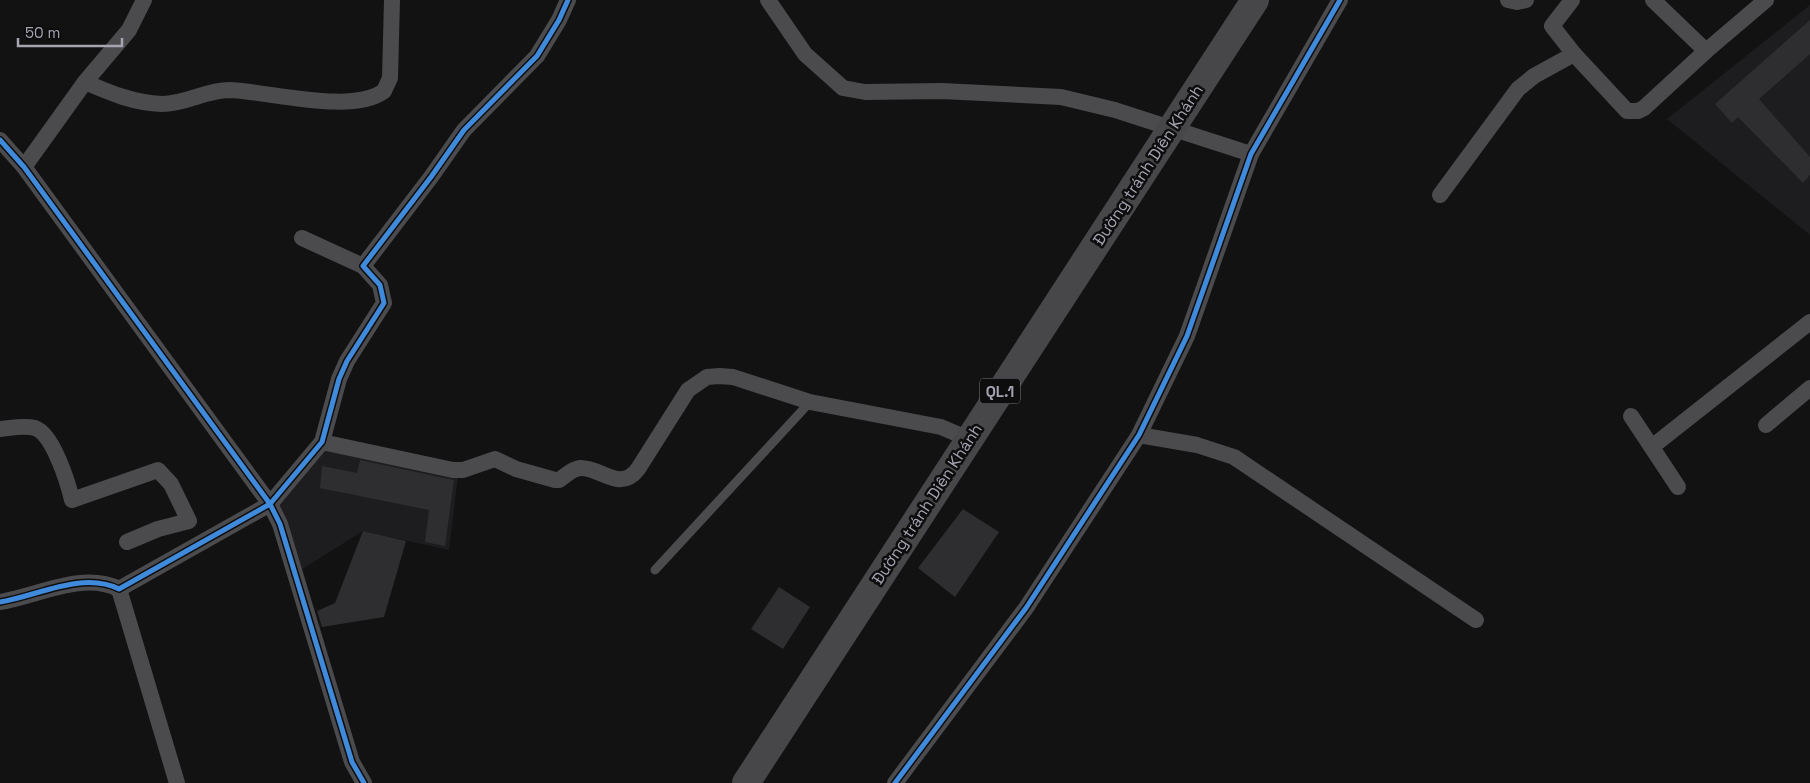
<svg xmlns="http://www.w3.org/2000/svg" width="1810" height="783" font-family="'Space Grotesk',sans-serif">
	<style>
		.built { fill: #1d1c1e }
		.building { fill: #2e2e30 }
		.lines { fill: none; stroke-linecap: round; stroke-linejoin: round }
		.lane { stroke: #4b4b4e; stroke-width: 9 }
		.street { stroke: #4b4b4e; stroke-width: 16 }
		.highway { stroke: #474749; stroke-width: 28 }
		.cycleway-casing { stroke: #0d0d0e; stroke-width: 8 }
		.cycleway { stroke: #408adc; stroke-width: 5 }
		.labels { text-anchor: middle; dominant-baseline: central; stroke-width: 5; stroke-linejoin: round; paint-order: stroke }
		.shield { fill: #0d0d0e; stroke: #777781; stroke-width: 1 }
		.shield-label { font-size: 15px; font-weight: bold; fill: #a5a5b2 }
		.street-label { font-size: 16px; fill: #a5a5b2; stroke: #0d0d0e }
	</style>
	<rect width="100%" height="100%" fill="#121213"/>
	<g class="built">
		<polygon points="1810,5 1810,235 1667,119"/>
		<polygon points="327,447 458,476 449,550 363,531 296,573 278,506"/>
	</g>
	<g class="building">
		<polygon points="1810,20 1810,54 1759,99 1810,157 1810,175 1803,183 1738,117 1732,123 1715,104"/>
		<polygon points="360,460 454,480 445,546 425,542 429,510 320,488 322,466 357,473"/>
		<polygon points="963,509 999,532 955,597 918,568"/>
		<polygon points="363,531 406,541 384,617 322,627 317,611 335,603"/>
		<polygon points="779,587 810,607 783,649 751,629"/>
	</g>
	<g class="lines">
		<polyline class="lane" points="655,570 810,402"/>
		<g class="street">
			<polyline points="768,0 805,54 843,88 865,92 942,91 1061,97 1115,110 1251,154"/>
			<polyline points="1508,0 1517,2 1526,0"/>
			<polyline points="1572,0 1552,26 1574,54 1627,111 1638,111 1644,108 1706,51"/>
			<polyline points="1653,0 1706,51 1766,0"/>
			<path d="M 85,82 C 110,93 134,103 162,104 C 186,104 206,90 229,90 C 267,91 352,115 384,91 L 390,78 L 392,0"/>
			<polyline points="0,140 24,167 270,504 280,524 352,762 364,783"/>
			<polyline points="24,167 85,82 129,30 144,0"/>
			<polyline points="1440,195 1518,89 1534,76 1574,54"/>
			<polyline points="302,238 363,266"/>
			<polyline points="1631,416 1678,487"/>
			<polyline points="1766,425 1810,388"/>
			<path d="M 0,429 C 11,428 24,425 35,428 C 53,434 68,483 72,500 L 158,470 L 171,484 L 189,521 L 158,529 L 127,542"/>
			<polyline points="1139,435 1197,445 1234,457 1476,620"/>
			<path d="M 322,442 L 453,470 L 463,470 L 495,459 L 516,469 L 555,480 L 559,480 C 566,476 571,469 580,468 C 601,467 620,493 638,469 L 688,390 L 707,377 L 719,376 L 733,377 L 810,402 L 941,427 L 969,439"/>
			<polyline points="1653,446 1810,322"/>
			<polyline points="119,589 177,783"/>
			<path d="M 0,602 C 38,596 82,571 119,589 L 270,504 L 322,442 L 339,379 L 347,361 L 384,303 L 380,285 L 363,266 L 431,177 L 464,130 L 537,56 L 559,20 L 568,0"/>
			<polyline points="895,783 1026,608 1139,435 1187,336 1251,154 1340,0"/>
		</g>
		<polyline class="highway" points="746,783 1255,0"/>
		<g class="cycleway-casing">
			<g id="cycleway">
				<polyline points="0,140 24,167 270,504 280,524 352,762 364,783"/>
				<path d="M 0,602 C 38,596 82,571 119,589 L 270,504 L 322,442 L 339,379 L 347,361 L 384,303 L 380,285 L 363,266 L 431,177 L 464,130 L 537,56 L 559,20 L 568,0"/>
				<polyline points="895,783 1026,608 1139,435 1187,336 1251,154 1340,0"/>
			</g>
		</g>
		<use href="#cycleway" class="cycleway"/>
	</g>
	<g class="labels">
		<rect class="shield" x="980" y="378.5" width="40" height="25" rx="4"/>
		<g class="shield-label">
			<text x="1000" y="391">QL.1</text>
		</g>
		<g class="street-label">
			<text transform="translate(1148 165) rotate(-57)">Đường tránh Diên Khánh</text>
			<text transform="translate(927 504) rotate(-57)">Đường tránh Diên Khánh</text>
		</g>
	</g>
	<path d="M18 38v8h104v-8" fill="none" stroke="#a5a5b2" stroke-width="2.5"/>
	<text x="25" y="38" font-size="15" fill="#a5a5b2" stroke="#0d0d0e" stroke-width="4" paint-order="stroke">50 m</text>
</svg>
